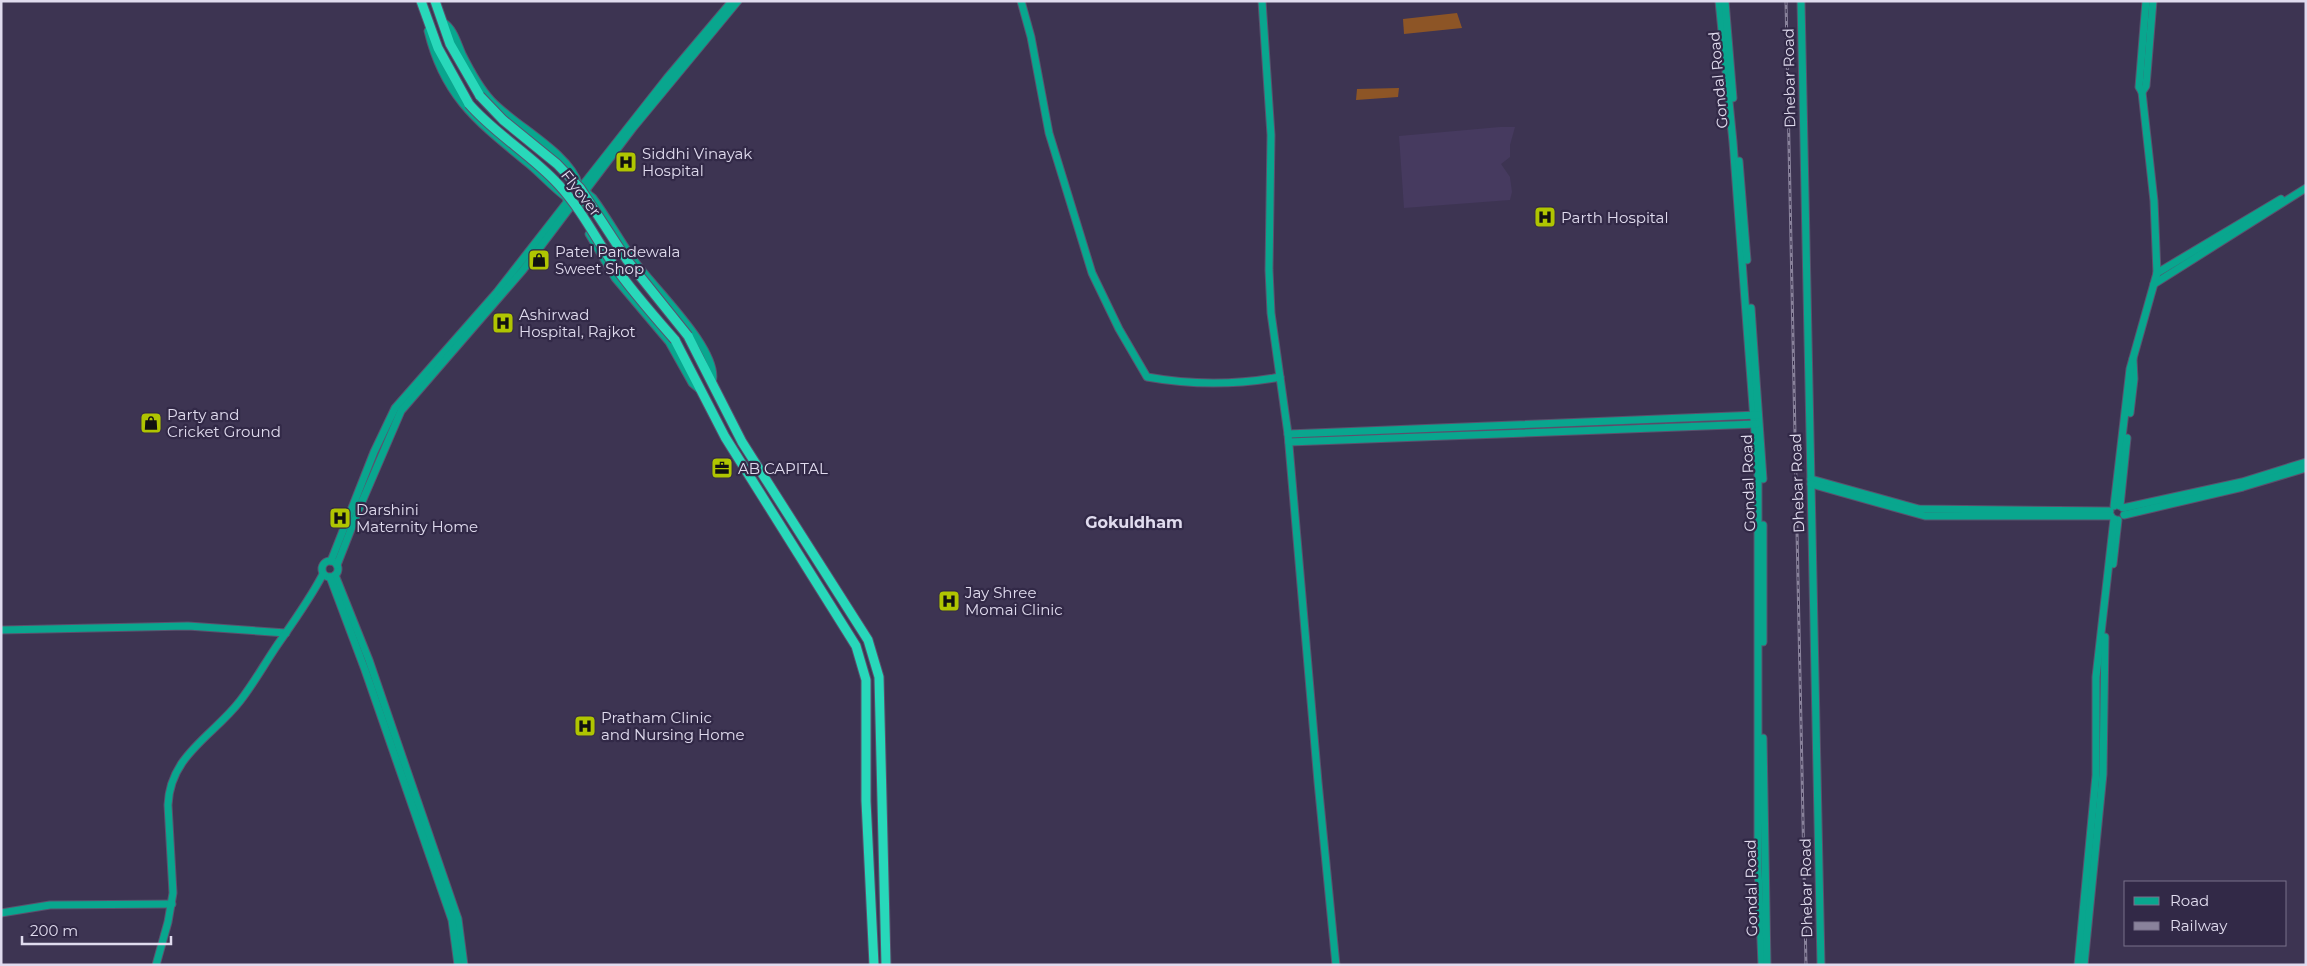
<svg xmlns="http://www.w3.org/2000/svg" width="2307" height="966" font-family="Montserrat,sans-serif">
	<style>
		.built { fill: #463a5f }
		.park { fill: #8d5526 }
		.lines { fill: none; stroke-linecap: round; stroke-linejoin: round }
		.secondary-casing { stroke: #5a526e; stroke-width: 9 }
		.highway-casing { stroke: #5a526e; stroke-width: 11 }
		.secondary { stroke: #09a68e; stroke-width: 7 }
		.highway { stroke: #28d8ba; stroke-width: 9 }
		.rail-casing { stroke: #89829b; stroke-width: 3 }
		.rail { stroke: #322947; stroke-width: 1; stroke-dasharray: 4; stroke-linecap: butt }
		.highway-bridge-casing { stroke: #5a526e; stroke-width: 11; stroke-linecap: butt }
		.highway-bridge { stroke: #28d8ba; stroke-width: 9 }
		.labels { text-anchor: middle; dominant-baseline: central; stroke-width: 4.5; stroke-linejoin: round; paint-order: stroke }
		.street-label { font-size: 15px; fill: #e0dbee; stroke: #322947 }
		.poi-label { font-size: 15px; fill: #e0dbee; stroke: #322947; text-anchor: start }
		.neighbourhood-label { font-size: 16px; font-weight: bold; fill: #e0dbee; stroke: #322947 }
	</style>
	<rect width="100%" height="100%" fill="#3d3452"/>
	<polygon class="built" points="1500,127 1515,127 1510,145 1510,157 1501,164 1510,177 1512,192 1510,200 1404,208 1399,136"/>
	<g class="park">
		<polygon points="1457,13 1462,28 1404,34 1403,19"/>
		<polygon points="1399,88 1398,97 1356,100 1357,89"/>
	</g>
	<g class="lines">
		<g class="secondary-casing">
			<g id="secondary">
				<path d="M 1021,1 L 1031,37 L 1049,133 L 1092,273 L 1119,329 L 1147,377 C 1191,385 1236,385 1280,377"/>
				<polyline points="1262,1 1271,135 1269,270 1271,313 1288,434 1318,782 1336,965"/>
				<polyline points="1719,1 1733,142 1758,473 1758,868 1762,965"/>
				<polyline points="1725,1 1733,98"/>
				<polyline points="1801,1 1821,965"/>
				<path d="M 443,22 C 454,29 457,43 462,54 C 470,70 479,87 491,100 C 515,126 569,152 579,185"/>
				<path d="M 428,31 C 444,98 479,123 530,165 C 542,175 553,188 567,198"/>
				<polyline points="2142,92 2146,86 2153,1"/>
				<polyline points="1739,161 1747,260"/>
				<circle cx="577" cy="196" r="11"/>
				<polyline points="582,186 667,78 732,1"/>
				<polyline points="586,190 633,128 738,1"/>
				<path d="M 587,193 L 593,198 C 607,217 618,237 631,256 C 649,284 722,350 712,383"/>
				<polyline points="589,234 615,278 669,342 692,383 699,389"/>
				<polyline points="2157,273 2281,199"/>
				<polyline points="2154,284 2306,188"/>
				<polyline points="1751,308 1763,479"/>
				<polyline points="2130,413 2134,379 2133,359"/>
				<polyline points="1288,434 1758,415"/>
				<polyline points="1289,442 1757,424"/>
				<polyline points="1811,479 1919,509 2110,511"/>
				<polyline points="1811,484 1925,516 2111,516"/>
				<polyline points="2114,506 2130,369 2157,273 2154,201 2142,92 2139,87 2146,1"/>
				<polyline points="2120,506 2127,438"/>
				<polyline points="2123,508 2242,482 2306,462"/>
				<polyline points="2124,515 2243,487 2306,468"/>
				<circle cx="330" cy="569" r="8"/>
				<polyline points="331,561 374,452 395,408 497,292 568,201"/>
				<polyline points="2113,564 2118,520"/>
				<polyline points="337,565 361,504 401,411 523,270 572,205"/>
				<polyline points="335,575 369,660 458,919 464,965"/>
				<polyline points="330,577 365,670 452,920 458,965"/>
				<polyline points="1,630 188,626 286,633"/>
				<polyline points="1763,642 1763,525"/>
				<polyline points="1763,738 1767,965"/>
				<polyline points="1,913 50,905 172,904"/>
				<path d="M 156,965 L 168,922 L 173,893 L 168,805 C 170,755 213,736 240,701 C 254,683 265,663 278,644 C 294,621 310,599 323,574"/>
				<polyline points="2078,965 2096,775 2096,677 2114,519"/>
				<polyline points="2084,965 2103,774 2105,637"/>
			</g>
		</g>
		<g class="highway-casing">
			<g id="highway">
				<polyline points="421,1 438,48 469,104"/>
				<polyline points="435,1 450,44 480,96"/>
				<polyline points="688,336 742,442 868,640 879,677 886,965"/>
				<polyline points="675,340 725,437 856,646 866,680 866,801 874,965"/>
			</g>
		</g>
		<use href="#secondary" class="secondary"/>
		<use href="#highway" class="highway"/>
		<g class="rail-casing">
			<polyline id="rail" points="1786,1 1806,965"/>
		</g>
		<use href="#rail" class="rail"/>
		<g class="highway-bridge-casing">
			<g id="highway-bridge">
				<polyline points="480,96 503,120 557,164 580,188 627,260 688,336"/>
				<path d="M 469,104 C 496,135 532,155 559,185 C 581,209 595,237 613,264 C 631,290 654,316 675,340"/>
			</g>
		</g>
		<use href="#highway-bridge" class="highway-bridge"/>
	</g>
	<defs>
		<g id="hospital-square" transform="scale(1.125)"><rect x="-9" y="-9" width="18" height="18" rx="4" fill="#b0c501" stroke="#322947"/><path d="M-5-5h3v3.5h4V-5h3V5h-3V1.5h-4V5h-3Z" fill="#111"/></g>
		<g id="shop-square" transform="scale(1.125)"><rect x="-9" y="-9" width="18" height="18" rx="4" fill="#b0c501" stroke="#322947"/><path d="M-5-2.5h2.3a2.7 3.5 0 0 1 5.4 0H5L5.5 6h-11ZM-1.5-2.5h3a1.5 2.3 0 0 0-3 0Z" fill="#111"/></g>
		<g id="office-square" transform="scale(1.125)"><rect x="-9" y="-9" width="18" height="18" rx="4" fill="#b0c501" stroke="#322947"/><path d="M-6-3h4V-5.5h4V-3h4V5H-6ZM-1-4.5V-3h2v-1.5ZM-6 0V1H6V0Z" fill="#111"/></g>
	</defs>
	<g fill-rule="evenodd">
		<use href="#hospital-square" x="626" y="162"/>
		<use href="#hospital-square" x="1545" y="217"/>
		<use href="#shop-square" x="539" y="260"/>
		<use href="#hospital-square" x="503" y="323"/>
		<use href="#shop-square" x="151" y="423"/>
		<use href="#office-square" x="722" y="468"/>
		<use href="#hospital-square" x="340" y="518"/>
		<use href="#hospital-square" x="949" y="601"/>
		<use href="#hospital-square" x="585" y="726"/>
	</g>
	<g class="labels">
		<g class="street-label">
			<text transform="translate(1789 78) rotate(-91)">Dhebar Road</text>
			<text transform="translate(1718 80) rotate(-95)">Gondal Road</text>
			<text transform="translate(581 193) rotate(52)">Flyover</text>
			<text transform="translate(1748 483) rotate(-92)">Gondal Road</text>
			<text transform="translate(1797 483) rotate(-92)">Dhebar Road</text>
			<text transform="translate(1751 888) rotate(-91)">Gondal Road</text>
			<text transform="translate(1806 888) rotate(-91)">Dhebar Road</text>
		</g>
		<g class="poi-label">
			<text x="642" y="153">Siddhi Vinayak<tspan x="642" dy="17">Hospital</tspan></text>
			<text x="1561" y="217">Parth Hospital</text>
			<text x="555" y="251">Patel Pandewala<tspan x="555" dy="17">Sweet Shop</tspan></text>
			<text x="519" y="314">Ashirwad<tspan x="519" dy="17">Hospital, Rajkot</tspan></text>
			<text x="167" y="414">Party and<tspan x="167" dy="17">Cricket Ground</tspan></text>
			<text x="738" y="468">AB CAPITAL</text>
			<text x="356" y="509">Darshini<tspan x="356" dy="17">Maternity Home</tspan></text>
			<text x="965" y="592">Jay Shree<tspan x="965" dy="17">Momai Clinic</tspan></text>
			<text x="601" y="717">Pratham Clinic<tspan x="601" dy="17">and Nursing Home</tspan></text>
		</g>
		<g class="neighbourhood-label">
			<text x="1134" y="522">Gokuldham</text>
		</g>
	</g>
	<rect width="2307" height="966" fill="none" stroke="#e0dbee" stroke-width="5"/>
	<rect x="2124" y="881" width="162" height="65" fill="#322947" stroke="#78708a"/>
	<rect x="2134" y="897" width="25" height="8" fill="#09a68e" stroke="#78708a"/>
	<text x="2170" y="906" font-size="15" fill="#e0dbee">Road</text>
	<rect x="2134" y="922" width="25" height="8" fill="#89829b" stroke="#78708a"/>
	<text x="2170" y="931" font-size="15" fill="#e0dbee">Railway</text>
	<path d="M22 936v8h149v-8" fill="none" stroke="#e0dbee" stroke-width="2.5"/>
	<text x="30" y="936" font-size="15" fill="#e0dbee" stroke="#322947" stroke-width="4" paint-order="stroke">200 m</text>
</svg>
